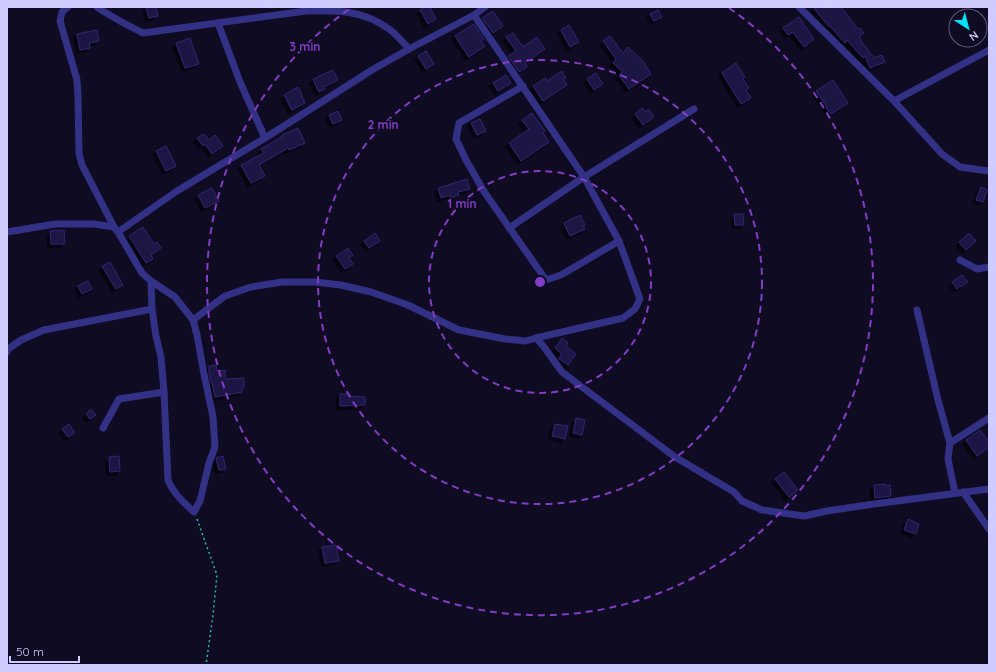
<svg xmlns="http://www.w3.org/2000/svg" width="996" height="672" font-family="Quicksand,sans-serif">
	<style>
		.building { fill: #1e1545; stroke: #332573; filter: url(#shadow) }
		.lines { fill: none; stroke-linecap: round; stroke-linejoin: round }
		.path { stroke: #22bdb1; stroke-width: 1.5; stroke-dasharray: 2 3; stroke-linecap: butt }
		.street { stroke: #333186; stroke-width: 7 }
		.ring { fill: none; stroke: #843cc5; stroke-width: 2; stroke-dasharray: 7 5 }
		.centre { fill: #843cc5; stroke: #0e0b22; stroke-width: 2 }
		.ring-label { font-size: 12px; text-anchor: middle; font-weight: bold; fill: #843cc5; stroke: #0e0b22; stroke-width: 3; stroke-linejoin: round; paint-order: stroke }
	</style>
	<defs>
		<filter id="shadow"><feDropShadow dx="-3.5" dy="3.5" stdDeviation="0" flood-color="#0009"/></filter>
	</defs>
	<rect width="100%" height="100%" fill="#0e0b22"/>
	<g class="building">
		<polygon points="146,7 156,7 158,16 149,18"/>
		<polygon points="426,7 430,7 436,19 428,24 420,10"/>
		<polygon points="813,7 841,7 858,29 860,28 864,33 859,37 861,40 861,41 874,58 882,55 885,62 870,68 865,56 863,58 847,40 845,43 830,26 829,27"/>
		<polygon points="658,10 662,17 654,21 650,14"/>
		<polygon points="493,11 503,26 493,33 482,18"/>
		<polygon points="799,17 814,39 804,47 793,32 788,35 783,28"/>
		<polygon points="474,24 484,39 481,41 485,46 469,57 455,36"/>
		<polygon points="569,25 579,42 570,47 561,30"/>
		<polygon points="97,30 99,41 89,43 90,48 80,50 77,34"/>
		<polygon points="513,33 523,47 537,37 545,49 525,63 527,67 519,72 508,56 516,51 506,37"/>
		<polygon points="610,36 623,53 628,47 643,61 651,74 629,89 619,75 623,72 613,63 616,59 603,41"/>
		<polygon points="190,38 199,64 185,68 176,43"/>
		<polygon points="426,51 434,64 426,69 418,56"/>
		<polygon points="736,63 745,77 743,79 749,88 746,90 751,98 741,104 722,73"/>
		<polygon points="333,70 338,80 324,87 325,89 319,92 313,79"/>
		<polygon points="562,71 566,78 563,79 567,85 543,101 533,86 546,78 547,81"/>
		<polygon points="596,73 603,84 594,90 587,79"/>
		<polygon points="506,75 511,83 498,91 493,83"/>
		<polygon points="833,80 848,103 831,114 826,108 827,107 816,91"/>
		<polygon points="298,87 302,94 301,94 305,103 292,110 284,95"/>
		<polygon points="642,108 645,112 649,109 654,117 643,125 635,114"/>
		<polygon points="338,111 342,120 333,124 329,115"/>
		<polygon points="532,113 545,131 543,133 549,142 521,161 509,143 529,129 522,120"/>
		<polygon points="480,119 486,131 477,135 471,123"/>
		<polygon points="298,128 305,143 289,150 288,148 259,165 265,176 251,183 241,165 264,153 261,149 283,136 282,135"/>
		<polygon points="204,134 209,140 215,135 223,146 212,154 205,144 203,146 197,138"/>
		<polygon points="166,146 176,166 166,171 156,151"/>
		<polygon points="467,179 470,189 458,192 459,195 451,198 450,195 441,198 438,188"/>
		<polygon points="981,187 987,190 983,202 976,200"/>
		<polygon points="212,188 219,201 205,208 198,195"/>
		<polygon points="734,214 743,214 744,225 735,225"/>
		<polygon points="580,215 585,225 583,225 585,229 570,236 564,223"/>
		<polygon points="143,227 154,244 157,242 161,248 151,255 153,259 146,263 129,236"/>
		<polygon points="64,230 65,244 51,244 50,231"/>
		<polygon points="375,233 380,241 369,248 364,241"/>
		<polygon points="969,233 976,241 966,250 959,242"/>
		<polygon points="348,248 353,255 349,258 353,264 345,269 336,256"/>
		<polygon points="110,262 123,285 116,289 102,266"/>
		<polygon points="962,275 968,282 961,287 960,286 957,289 952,282"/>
		<polygon points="88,281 92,289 82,294 78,286"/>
		<polygon points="562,338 568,343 566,346 576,354 568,365 558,358 562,354 555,348"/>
		<polygon points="216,365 217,371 225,370 226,379 244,378 244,388 242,388 242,392 215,397 212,382 211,383 209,373 209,366"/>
		<polygon points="340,394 349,394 349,396 365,397 365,405 340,406"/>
		<polygon points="91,409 96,415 90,419 86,414"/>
		<polygon points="576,418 585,420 582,435 573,433"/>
		<polygon points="69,424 75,433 68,437 62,429"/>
		<polygon points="555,424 568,426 565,439 552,436"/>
		<polygon points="980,430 989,442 989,447 977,456 966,440"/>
		<polygon points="119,456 120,471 110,472 109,457"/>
		<polygon points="223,456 226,469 219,470 216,458"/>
		<polygon points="784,472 798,490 789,497 775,479"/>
		<polygon points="886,484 886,486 890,485 891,496 875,498 874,485"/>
		<polygon points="908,519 919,524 916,534 904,530"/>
		<polygon points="336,545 339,561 325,563 322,547"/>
	</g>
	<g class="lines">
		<polyline class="path" points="197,519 217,575 213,615 206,665"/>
		<g class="street">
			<path d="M 68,7 L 62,12 L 60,21 L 77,80 L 78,97 L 79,153 L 82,165 L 114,227 L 118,232 L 142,273 L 151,281 L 175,297 L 193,320 L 197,335 L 204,374 L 213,417 L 215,447 L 209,463 L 200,501 L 194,512 C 184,503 173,493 168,480 L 164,392 L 161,357 L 156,336 L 152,309 L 151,281"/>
			<path d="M 97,7 C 111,17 127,25 143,33 L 306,11 C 337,10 363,10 389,29 C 396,34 403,42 409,49"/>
			<polyline points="799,7 894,101 942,154 960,167 989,171"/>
			<polyline points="474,15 584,177 619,241 640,299 635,309 623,318 536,338"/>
			<polyline points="218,23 240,82 265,138"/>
			<polyline points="523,86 459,123 456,139 466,160 485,193 546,280 561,275 619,241"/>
			<polyline points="894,101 989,50"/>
			<polyline points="509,228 584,177 694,109"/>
			<polyline points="7,232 55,224 94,224 114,227"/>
			<polyline points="118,232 177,191 265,138 372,70 409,49 474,15 485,7"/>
			<polyline points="960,260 977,269 989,267"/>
			<polyline points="917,310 938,400 950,443"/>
			<polyline points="193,320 225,296 251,287 282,282 315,282 341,285 371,292 408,305 459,330 505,339 526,341 536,338 544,347 562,372 675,457 734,492 742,501 762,510 804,516 827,511 874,504 989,489"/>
			<polyline points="7,352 8,349 21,340 44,330 152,309"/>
			<polyline points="103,428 119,399 164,392"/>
			<polyline points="963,492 989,529"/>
			<polyline points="955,493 948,459 950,443 989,418"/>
		</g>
	</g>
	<g class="ring">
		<circle cx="540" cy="282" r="111"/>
		<circle cx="540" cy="282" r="222"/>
		<path d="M729 8A333 333 0 1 1 351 8"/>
	</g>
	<circle cx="540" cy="282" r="6" class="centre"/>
	<g class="ring-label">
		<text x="305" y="51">3 min</text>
		<text x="383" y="129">2 min</text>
		<text x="462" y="208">1 min</text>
	</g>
	<rect width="996" height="672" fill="none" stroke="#d1ccff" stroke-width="16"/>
	<g transform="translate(968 28) rotate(144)"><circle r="19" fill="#0e0b22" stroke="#5c587a"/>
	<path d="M0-3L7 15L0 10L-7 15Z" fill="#00e3f7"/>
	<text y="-6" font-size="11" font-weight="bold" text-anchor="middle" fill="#d1ccff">N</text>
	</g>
	<path d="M10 656v6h69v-6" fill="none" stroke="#d1ccff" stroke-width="2"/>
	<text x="16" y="656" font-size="12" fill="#d1ccff" stroke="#0e0b22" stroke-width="3" paint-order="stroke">50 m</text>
</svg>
